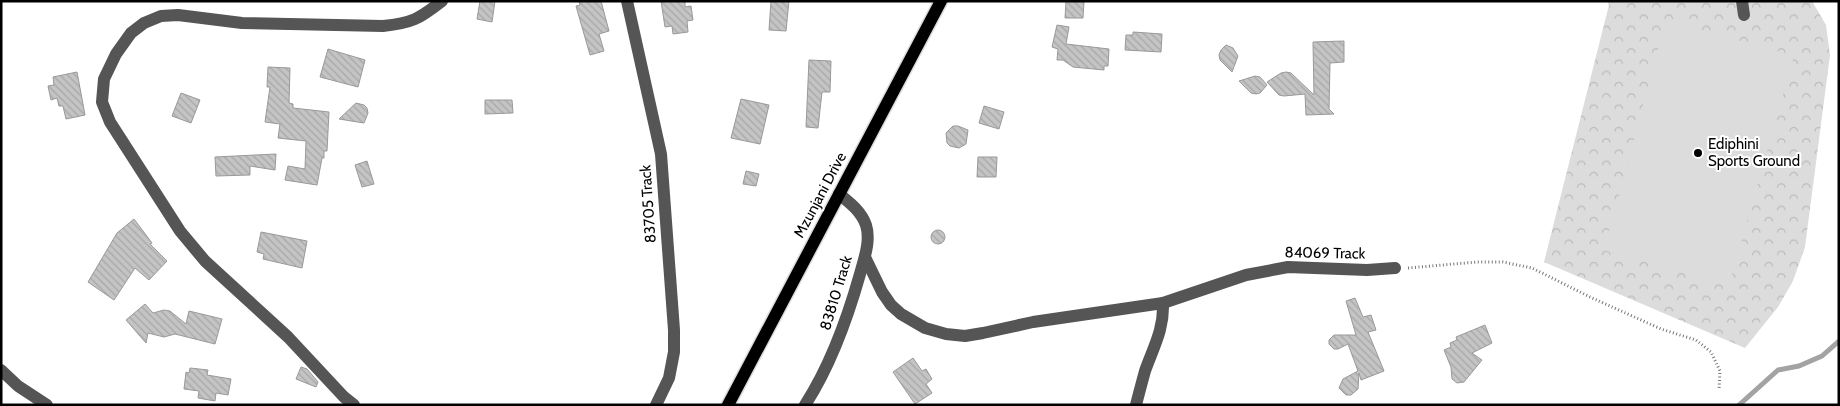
<svg xmlns="http://www.w3.org/2000/svg" width="1840" height="406" font-family="Cabin,sans-serif">
	<style>
		.park { fill: url(#park-crowns) }
		.pitch { fill: #dcdcdc }
		.lines { fill: none; stroke-linecap: round; stroke-linejoin: round }
		.stream { stroke: #a3a3a3; stroke-width: 5 }
		.building { fill: url(#building-back-hatch); stroke: #999 }
		.major-casing { stroke: #dbdbdb; stroke-width: 15 }
		.path { stroke: #777; stroke-width: 3; stroke-dasharray: 1 2.5; stroke-linecap: butt }
		.minor { stroke: #555; stroke-width: 12 }
		.major { stroke: #000; stroke-width: 12 }
		.poi-dot { fill: #000; stroke: #fff; stroke-width: 2 }
		.labels { text-anchor: middle; dominant-baseline: central; stroke-width: 4; stroke-linejoin: round; paint-order: stroke }
		.poi-label { font-size: 15px; fill: #000; stroke: #fff; text-anchor: start }
		.street-label { font-size: 15px; fill: #000; stroke: #fff }
	</style>
	<defs>
		<pattern id="park-crowns" width="20" height="18" patternUnits="userSpaceOnUse" patternTransform="scale(1.25)"><rect width="20" height="18" fill="#dcdcdc"/><path d="M2 6a3 3 0 1 1 6 0M12 15a3 3 0 1 1 6 0" fill="none" stroke="#bbb"/></pattern>
		<pattern id="building-back-hatch" width="6" height="6" patternUnits="userSpaceOnUse" patternTransform="scale(1.25)"><rect width="6" height="6" fill="#c4c4c4"/><path d="M-1 5l2 2M0 0l6 6M5-1l2 2" fill="none" stroke="#a7a7a7"/></pattern>
	</defs>
	<rect width="100%" height="100%" fill="#fff"/>
	<polygon class="park" points="1607,1 1812,1 1826,25 1830,55 1805,247 1793,281 1778,307 1745,348 1544,262 1609,5"/>
	<polygon class="pitch" points="1666,20 1794,56 1729,285 1604,250"/>
	<g class="lines">
		<polyline class="stream" points="1739,405 1778,370 1799,366 1822,356 1839,341"/>
	</g>
	<g class="building">
		<polygon points="480,1 495,1 492,22 477,19"/>
		<polygon points="579,1 601,1 609,31 599,34 604,51 590,55 576,6 580,5"/>
		<polygon points="661,1 685,1 685,7 691,6 693,20 687,21 688,32 673,34 672,26 665,27"/>
		<polygon points="771,1 789,1 786,31 769,30"/>
		<polygon points="1066,1 1084,1 1083,18 1065,18"/>
		<polygon points="1057,25 1069,27 1066,44 1109,49 1108,66 1104,66 1104,70 1073,67 1063,60 1057,60 1058,49 1052,47"/>
		<polygon points="1133,32 1162,34 1161,52 1125,50 1126,35 1133,35"/>
		<polygon points="1344,41 1344,62 1330,63 1329,109 1334,114 1306,115 1305,94 1284,96 1279,95 1267,82 1281,73 1286,72 1291,73 1314,95 1313,42"/>
		<polygon points="1226,45 1233,48 1238,56 1232,72 1220,60 1219,55 1221,50"/>
		<polygon points="328,49 365,60 358,87 320,77"/>
		<polygon points="809,60 831,61 830,92 822,92 818,128 806,127"/>
		<polygon points="268,67 290,68 289,103 293,104 293,108 329,112 327,151 324,151 324,158 322,158 317,185 285,180 288,166 305,169 306,141 278,138 280,124 265,122 270,87 267,87"/>
		<polygon points="77,72 85,115 66,119 63,106 59,106 57,98 51,100 48,86 54,85 53,77"/>
		<polygon points="1255,76 1260,77 1267,85 1260,93 1256,94 1251,93 1239,81"/>
		<polygon points="181,93 200,100 191,123 172,116"/>
		<polygon points="741,99 769,105 760,144 731,138"/>
		<polygon points="485,100 512,100 513,113 485,114"/>
		<polygon points="356,103 364,105 367,108 368,113 364,123 339,119"/>
		<polygon points="984,106 1004,112 999,129 979,123"/>
		<polygon points="953,126 958,126 968,130 966,144 959,148 950,146 947,143 946,133"/>
		<polygon points="276,154 275,170 250,166 250,175 216,176 215,157"/>
		<polygon points="978,157 997,157 996,177 977,177"/>
		<polygon points="367,161 374,184 362,187 355,165"/>
		<polygon points="746,171 759,174 756,186 743,184"/>
		<polygon points="134,219 152,243 150,244 167,261 149,280 135,268 114,300 88,282 117,233"/>
		<circle cx="938" cy="237" r="7"/>
		<polygon points="261,232 307,241 302,268 263,259 264,254 257,252"/>
		<polygon points="1355,298 1363,317 1371,315 1376,330 1368,332 1384,371 1361,380 1359,373 1358,389 1351,395 1346,395 1339,388 1343,379 1358,371 1348,344 1338,349 1334,349 1329,344 1329,340 1334,335 1356,335 1346,301"/>
		<polygon points="145,304 153,313 164,310 170,311 186,324 189,311 222,319 215,344 175,334 164,337 148,333 146,343 126,320"/>
		<polygon points="1485,325 1492,343 1472,353 1482,360 1464,382 1457,383 1452,379 1451,367 1444,350 1451,347 1450,343 1457,340 1456,337"/>
		<polygon points="913,358 922,371 926,369 932,379 926,384 932,393 915,404 893,372"/>
		<polygon points="301,367 307,369 318,382 316,387 296,379"/>
		<polygon points="190,368 208,370 207,375 231,379 228,395 216,393 215,401 198,398 199,391 184,389 186,372 189,373"/>
	</g>
	<g class="lines">
		<g class="major-casing">
			<polyline id="major" points="728,405 941,1"/>
		</g>
		<polyline class="path" points="1408,268 1477,262 1503,262 1532,268 1590,297 1661,329 1696,340 1711,352 1720,371 1719,389"/>
		<g class="minor">
			<polyline points="627,1 661,154 674,330 674,352 669,378 656,405"/>
			<polyline points="1742,1 1744,15"/>
			<polyline points="865,257 882,292 891,305 901,314 925,328 946,334 965,336 983,333 1033,322 1163,303 1246,275 1288,267 1367,270 1395,268"/>
			<polyline points="1,370 18,386 47,405"/>
			<path d="M 354,405 L 344,397 L 288,337 L 205,261 L 180,231 L 110,122 L 102,102 L 104,79 L 116,54 L 131,33 L 144,23 L 161,16 L 178,15 L 242,23 L 383,26 C 412,23 419,19 442,1"/>
			<path d="M 805,405 C 831,365 847,320 860,274 C 864,259 871,241 866,225 C 861,211 850,203 839,194"/>
			<path d="M 1136,405 C 1139,393 1142,382 1145,371 C 1154,346 1164,329 1163,303"/>
		</g>
		<use href="#major" class="major"/>
	</g>
	<circle class="poi-dot" cx="1698" cy="153" r="5"/>
	<g class="labels">
		<g class="poi-label">
			<text x="1708" y="144">Ediphini<tspan x="1708" dy="17">Sports Ground</tspan></text>
		</g>
		<g class="street-label">
			<text transform="translate(820 195) rotate(-62)">Mzunjani Drive</text>
			<text transform="translate(648 204) rotate(-94)">83705 Track</text>
			<text transform="translate(1325 253) rotate(1)">84069 Track</text>
			<text transform="translate(836 293) rotate(-73)">83810 Track</text>
		</g>
	</g>
	<rect width="1840" height="406" fill="none" stroke="#000000" stroke-width="5"/>
</svg>
